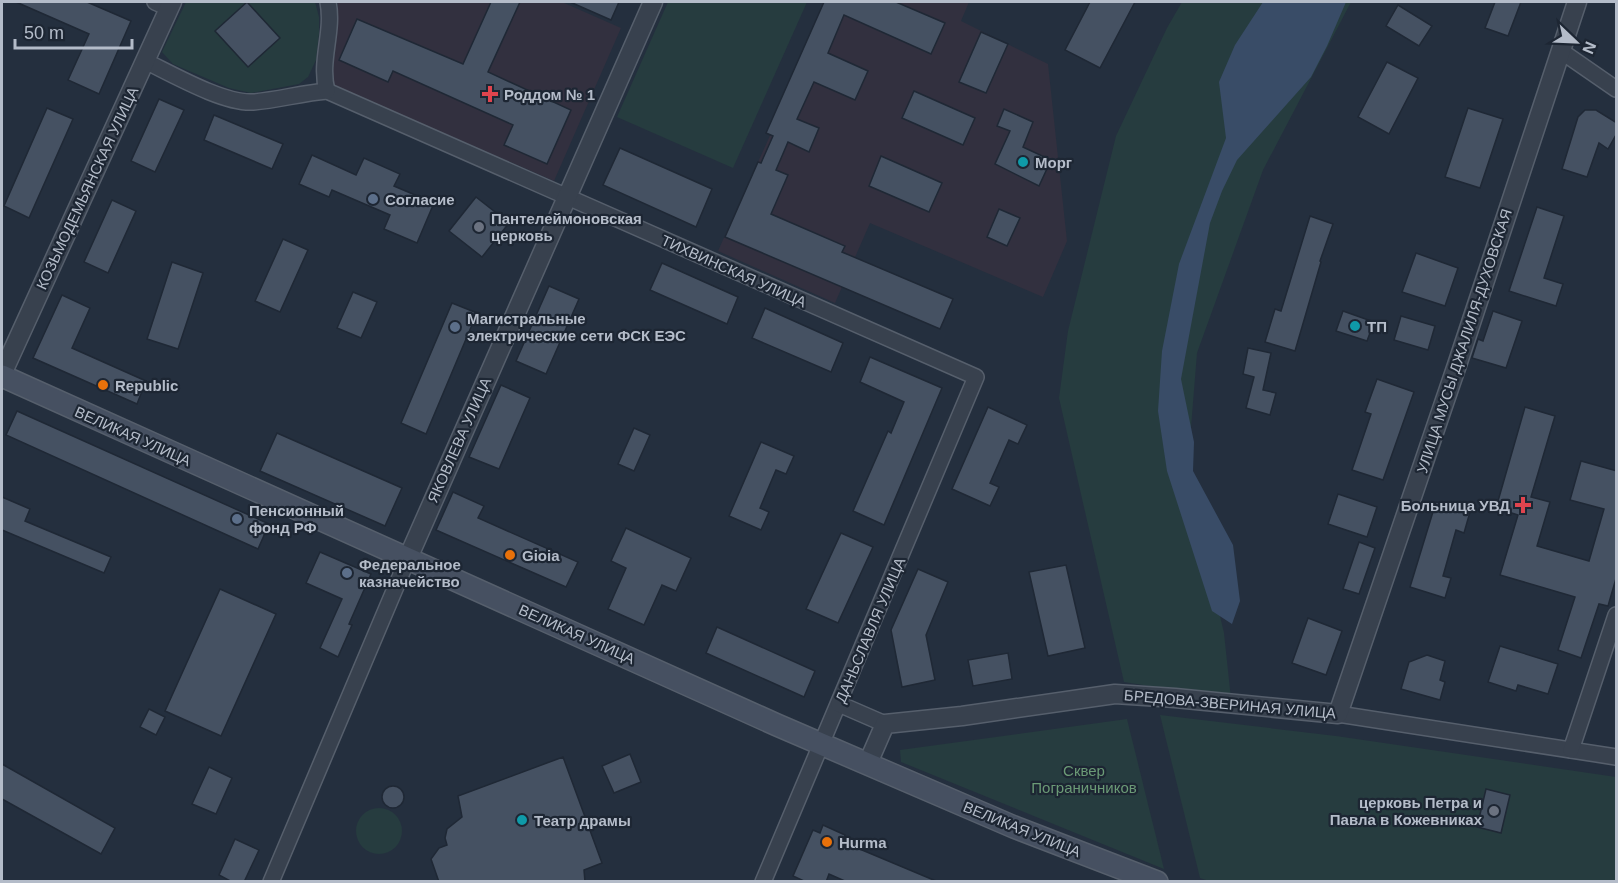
<svg xmlns="http://www.w3.org/2000/svg" width="1618" height="883" font-family="Arial,sans-serif">
	<style>
		.medical { fill: #32303f }
		.green { fill: #263c3f }
		.water { fill: #394c67 }
		.building { fill: #455162; stroke: #1f2835; stroke-width: 1.5 }
		.lines { fill: none; stroke-linecap: round; stroke-linejoin: round }
		.minor-casing { stroke: #565f6c; stroke-width: 18 }
		.tertiary-casing { stroke: #565f6c; stroke-width: 21 }
		.secondary-casing { stroke: #565f6c; stroke-width: 24 }
		.minor { stroke: #38414e; stroke-width: 15 }
		.tertiary { stroke: #38414e; stroke-width: 18 }
		.secondary { stroke: #465061; stroke-width: 21 }
		.health-dot { fill: #e0444e; stroke: #1d2633; stroke-width: 2 }
		.culture-dot { fill: #0f9aa8; stroke: #1d2633; stroke-width: 2 }
		.service-dot { fill: #5c6f8a; stroke: #1d2633; stroke-width: 2 }
		.worship-dot { fill: #6b7280; stroke: #1d2633; stroke-width: 2 }
		.food-dot { fill: #e8710a; stroke: #1d2633; stroke-width: 2 }
		.labels { text-anchor: middle; dominant-baseline: central; stroke-width: 4.5; stroke-linejoin: round; paint-order: stroke }
		.poi-label { font-size: 15px; font-weight: bold; fill: #b4bcc9; stroke: #1d2633; text-anchor: start }
		.street-label { font-size: 15px; fill: #b4bcc9; stroke: #1d2633 }
		.park-label { font-size: 15px; fill: #6b9a76; stroke: #1d2633 }
	</style>
	<rect width="100%" height="100%" fill="#242f3e"/>
	<g class="medical">
		<polygon points="338,2 562,2 621,28 554,181 332,85"/>
		<polygon points="830,2 969,2 961,21 1048,64 1067,241 1043,297 870,223 835,303 718,251"/>
	</g>
	<g class="green">
		<polygon points="186,2 315,2 319,17 319,34 316,60 308,77 299,84 251,93 229,88 173,64 162,52"/>
		<polygon points="668,2 807,2 733,168 617,117"/>
		<polygon points="1182,2 1351,2 1263,170 1197,353 1187,477 1224,633 1231,699 1124,682 1059,398 1068,331 1116,136 1167,28"/>
		<polygon points="1160,715 1336,736 1616,777 1616,881 1212,882 1200,878"/>
		<polygon points="1127,719 1164,869 901,762 900,750"/>
		<circle cx="379" cy="831" r="23"/>
	</g>
	<polygon class="water" points="1263,2 1346,2 1327,46 1311,77 1237,160 1222,191 1210,223 1181,379 1194,442 1193,471 1233,545 1240,601 1232,624 1212,611 1167,471 1158,411 1162,351 1179,264 1226,138 1219,82 1235,45"/>
	<g class="building">
		<polygon points="16,2 87,2 131,21 99,94 68,80 89,34"/>
		<polygon points="247,2 280,38 248,67 215,31"/>
		<polygon points="491,2 520,2 488,72 571,110 547,164 504,145 513,125 393,71 388,82 339,60 357,19 463,64"/>
		<polygon points="570,2 619,2 611,20"/>
		<polygon points="824,2 896,2 945,23 931,54 844,15 828,53 868,71 855,100 814,82 797,119 819,128 809,152 788,142 776,170 788,175 771,214 845,246 842,252 953,299 940,329 725,237 758,162 761,163 773,136 766,133"/>
		<polygon points="1090,2 1135,2 1100,68 1065,50"/>
		<polygon points="1495,2 1521,2 1508,36 1485,28"/>
		<polygon points="1398,5 1432,26 1419,46 1386,26"/>
		<polygon points="981,32 1008,44 986,93 959,82"/>
		<polygon points="1387,62 1418,78 1389,134 1358,117"/>
		<polygon points="914,91 975,118 963,145 902,118"/>
		<polygon points="159,99 184,110 155,172 131,161"/>
		<polygon points="47,108 73,119 29,218 4,206"/>
		<polygon points="1468,108 1503,119 1480,188 1445,177"/>
		<polygon points="1004,109 1033,122 1023,147 1051,160 1039,186 995,164 1010,131 997,126"/>
		<polygon points="1585,110 1596,110 1617,123 1617,133 1608,149 1599,143 1587,177 1562,169 1578,117"/>
		<polygon points="214,115 283,144 272,169 204,140"/>
		<polygon points="620,148 712,189 696,227 603,185"/>
		<polygon points="312,155 356,175 364,158 400,174 394,186 434,203 417,243 384,229 390,215 332,190 329,197 299,184"/>
		<polygon points="881,156 942,183 929,212 869,186"/>
		<polygon points="476,197 509,223 482,257 449,231"/>
		<polygon points="112,200 136,211 108,273 84,262"/>
		<polygon points="1537,207 1564,216 1544,278 1563,284 1556,306 1509,291"/>
		<polygon points="999,209 1020,218 1007,246 987,237"/>
		<polygon points="1310,216 1333,224 1320,261 1321,262 1295,351 1265,342 1275,309 1281,311"/>
		<polygon points="283,239 308,250 280,312 255,301"/>
		<polygon points="1416,253 1458,268 1445,306 1402,292"/>
		<polygon points="172,262 203,273 178,349 147,339"/>
		<polygon points="662,263 738,297 727,324 650,290"/>
		<polygon points="549,286 579,299 546,374 516,361"/>
		<polygon points="353,292 377,302 361,338 337,328"/>
		<polygon points="62,295 90,308 72,348 146,381 137,404 33,358"/>
		<polygon points="452,303 477,313 426,434 401,423"/>
		<polygon points="765,308 843,343 831,372 752,338"/>
		<polygon points="1343,311 1374,322 1367,341 1336,331"/>
		<polygon points="1493,311 1522,321 1506,368 1472,358 1478,339 1483,341"/>
		<polygon points="1401,316 1435,326 1428,350 1394,340"/>
		<polygon points="1248,348 1271,353 1263,390 1276,393 1270,415 1246,408 1254,377 1243,374"/>
		<polygon points="870,357 942,388 884,525 853,511 888,431 891,433 904,402 860,382"/>
		<polygon points="1377,379 1414,392 1383,480 1352,470 1371,414 1365,412"/>
		<polygon points="501,385 530,398 499,469 469,457"/>
		<polygon points="988,407 1027,425 1018,444 1009,440 990,483 999,487 990,506 952,489"/>
		<polygon points="1525,407 1555,416 1531,497 1550,502 1537,546 1589,561 1604,509 1570,500 1581,461 1617,471 1617,575 1608,606 1599,604 1581,658 1558,650 1575,597 1500,575 1518,515 1496,508"/>
		<polygon points="17,411 269,524 258,549 6,435"/>
		<polygon points="634,428 650,435 634,471 618,464"/>
		<polygon points="277,433 402,488 385,526 260,471"/>
		<polygon points="761,442 794,456 786,474 776,470 760,508 769,512 761,530 729,516"/>
		<polygon points="453,492 484,506 478,518 578,562 566,587 436,530"/>
		<polygon points="1338,494 1377,507 1367,537 1328,524"/>
		<polygon points="2,497 30,509 25,521 111,557 104,573 2,530"/>
		<polygon points="1436,502 1470,512 1464,533 1456,530 1443,576 1451,578 1445,598 1410,587"/>
		<polygon points="626,528 691,558 676,591 662,585 644,625 608,609 626,568 611,561"/>
		<polygon points="841,533 873,547 838,623 806,609"/>
		<polygon points="1359,542 1375,548 1359,594 1343,589"/>
		<polygon points="320,552 371,574 349,624 352,625 338,657 320,648 342,599 306,583"/>
		<polygon points="1066,565 1085,648 1048,656 1029,572"/>
		<polygon points="918,569 948,582 926,635 935,680 902,687 891,630"/>
		<polygon points="220,589 276,614 221,736 165,711"/>
		<polygon points="1308,618 1342,631 1326,675 1292,663"/>
		<polygon points="717,627 815,671 804,697 706,653"/>
		<polygon points="1500,646 1558,664 1548,694 1518,685 1516,691 1488,682"/>
		<polygon points="1008,653 1012,679 973,686 968,660"/>
		<polygon points="1427,655 1445,661 1440,680 1445,682 1440,700 1401,689 1409,662"/>
		<polygon points="149,709 165,717 156,735 140,727"/>
		<polygon points="630,754 641,782 614,793 602,766"/>
		<polygon points="563,757 602,863 584,870 585,882 439,882 431,859 439,848 447,845 445,838 447,829 462,817 458,796"/>
		<polygon points="2,764 115,828 101,854 2,799"/>
		<polygon points="209,767 232,778 216,814 192,804"/>
		<circle cx="393" cy="797" r="11"/>
		<polygon points="1486,789 1510,795 1501,833 1477,827"/>
		<polygon points="823,825 845,835 843,842 936,881 847,882 829,874 826,882 806,882 793,876 813,830 820,833"/>
		<polygon points="235,839 259,850 244,882 232,882 219,875"/>
	</g>
	<g class="lines">
		<g class="minor-casing">
			<g id="minor">
				<polyline points="155,2 169,8"/>
				<polyline points="1561,51 1616,89"/>
				<path d="M 145,61 C 172,74 224,104 253,102 C 278,100 302,93 327,91 L 976,377 L 763,882"/>
				<path d="M 327,91 C 319,61 334,32 328,2"/>
				<polyline points="839,704 885,724"/>
				<polyline points="1338,714 1616,757"/>
				<polyline points="1571,750 1616,615"/>
				<polyline points="271,882 408,558"/>
			</g>
		</g>
		<g class="tertiary-casing">
			<g id="tertiary">
				<polyline points="2,374 172,2"/>
				<polyline points="408,558 653,2"/>
				<polyline points="868,763 885,724 962,716 1115,694 1175,698 1338,714 1457,365 1577,2"/>
			</g>
		</g>
		<g class="secondary-casing">
			<polyline id="secondary" points="2,376 777,725 1014,827 1157,882"/>
		</g>
		<use href="#minor" class="minor"/>
		<use href="#tertiary" class="tertiary"/>
		<use href="#secondary" class="secondary"/>
	</g>
	<g class="health-dot">
		<path d="M487 85h6v6h6v6h-6v6h-6v-6h-6v-6h6z"/>
		<path d="M1520 496h6v6h6v6h-6v6h-6v-6h-6v-6h6z"/>
	</g>
	<g class="culture-dot">
		<circle cx="1023" cy="162" r="6"/>
		<circle cx="1355" cy="326" r="6"/>
		<circle cx="522" cy="820" r="6"/>
	</g>
	<g class="service-dot">
		<circle cx="373" cy="199" r="6"/>
		<circle cx="455" cy="327" r="6"/>
		<circle cx="237" cy="519" r="6"/>
		<circle cx="347" cy="573" r="6"/>
	</g>
	<g class="worship-dot">
		<circle cx="479" cy="227" r="6"/>
		<circle cx="1494" cy="811" r="6"/>
	</g>
	<g class="food-dot">
		<circle cx="103" cy="385" r="6"/>
		<circle cx="510" cy="555" r="6"/>
		<circle cx="827" cy="842" r="6"/>
	</g>
	<g class="labels">
		<g class="poi-label">
			<text x="504" y="94">Роддом № 1</text>
			<text x="1035" y="162">Морг</text>
			<text x="385" y="199">Согласие</text>
			<text x="491" y="218">Пантелеймоновская<tspan x="491" dy="17">церковь</tspan></text>
			<text x="467" y="318">Магистральные<tspan x="467" dy="17">электрические сети ФСК ЕЭС</tspan></text>
			<text x="1367" y="326">ТП</text>
			<text x="115" y="385">Republic</text>
			<text x="1510" y="505" text-anchor="end">Больница УВД</text>
			<text x="249" y="510">Пенсионный<tspan x="249" dy="17">фонд РФ</tspan></text>
			<text x="522" y="555">Gioia</text>
			<text x="359" y="564">Федеральное<tspan x="359" dy="17">казначейство</tspan></text>
			<text x="1482" y="802" text-anchor="end">церковь Петра и<tspan x="1482" dy="17">Павла в Кожевниках</tspan></text>
			<text x="534" y="820">Театр драмы</text>
			<text x="839" y="842">Hurma</text>
		</g>
		<g class="street-label">
			<text transform="translate(87 188) rotate(-65)">КОЗЬМОДЕМЬЯНСКАЯ УЛИЦА</text>
			<text transform="translate(734 271) rotate(24)">ТИХВИНСКАЯ УЛИЦА</text>
			<text transform="translate(1464 341) rotate(-72)">УЛИЦА МУСЫ ДЖАЛИЛЯ-ДУХОВСКАЯ</text>
			<text transform="translate(133 436) rotate(24)">ВЕЛИКАЯ УЛИЦА</text>
			<text transform="translate(459 440) rotate(-66)">ЯКОВЛЕВА УЛИЦА</text>
			<text transform="translate(870 630) rotate(-67)">ДАНЬСЛАВЛЯ УЛИЦА</text>
			<text transform="translate(577 634) rotate(24)">ВЕЛИКАЯ УЛИЦА</text>
			<text transform="translate(1230 704) rotate(5)">БРЕДОВА-ЗВЕРИНАЯ УЛИЦА</text>
			<text transform="translate(1022 829) rotate(22)">ВЕЛИКАЯ УЛИЦА</text>
		</g>
		<g class="park-label">
			<text x="1084" y="770">Сквер<tspan x="1084" dy="17">Пограничников</tspan></text>
		</g>
	</g>
	<rect width="1618" height="883" fill="none" stroke="#b4bcc9" stroke-width="6"/>
	<g transform="translate(1576 42) rotate(113)" stroke="#1d2633" stroke-width="4.5" paint-order="stroke">
	<path d="M0-4.5L10 22L0 15L-10 22Z" fill="#b4bcc9"/>
	<text y="-9" font-size="16" font-weight="bold" text-anchor="middle" fill="#b4bcc9">N</text>
	</g>
	<path d="M15 39v9h117v-9" fill="none" stroke="#b4bcc9" stroke-width="3"/>
	<text x="24" y="39" font-size="18" fill="#b4bcc9" stroke="#1d2633" stroke-width="4.5" paint-order="stroke">50 m</text>
</svg>
